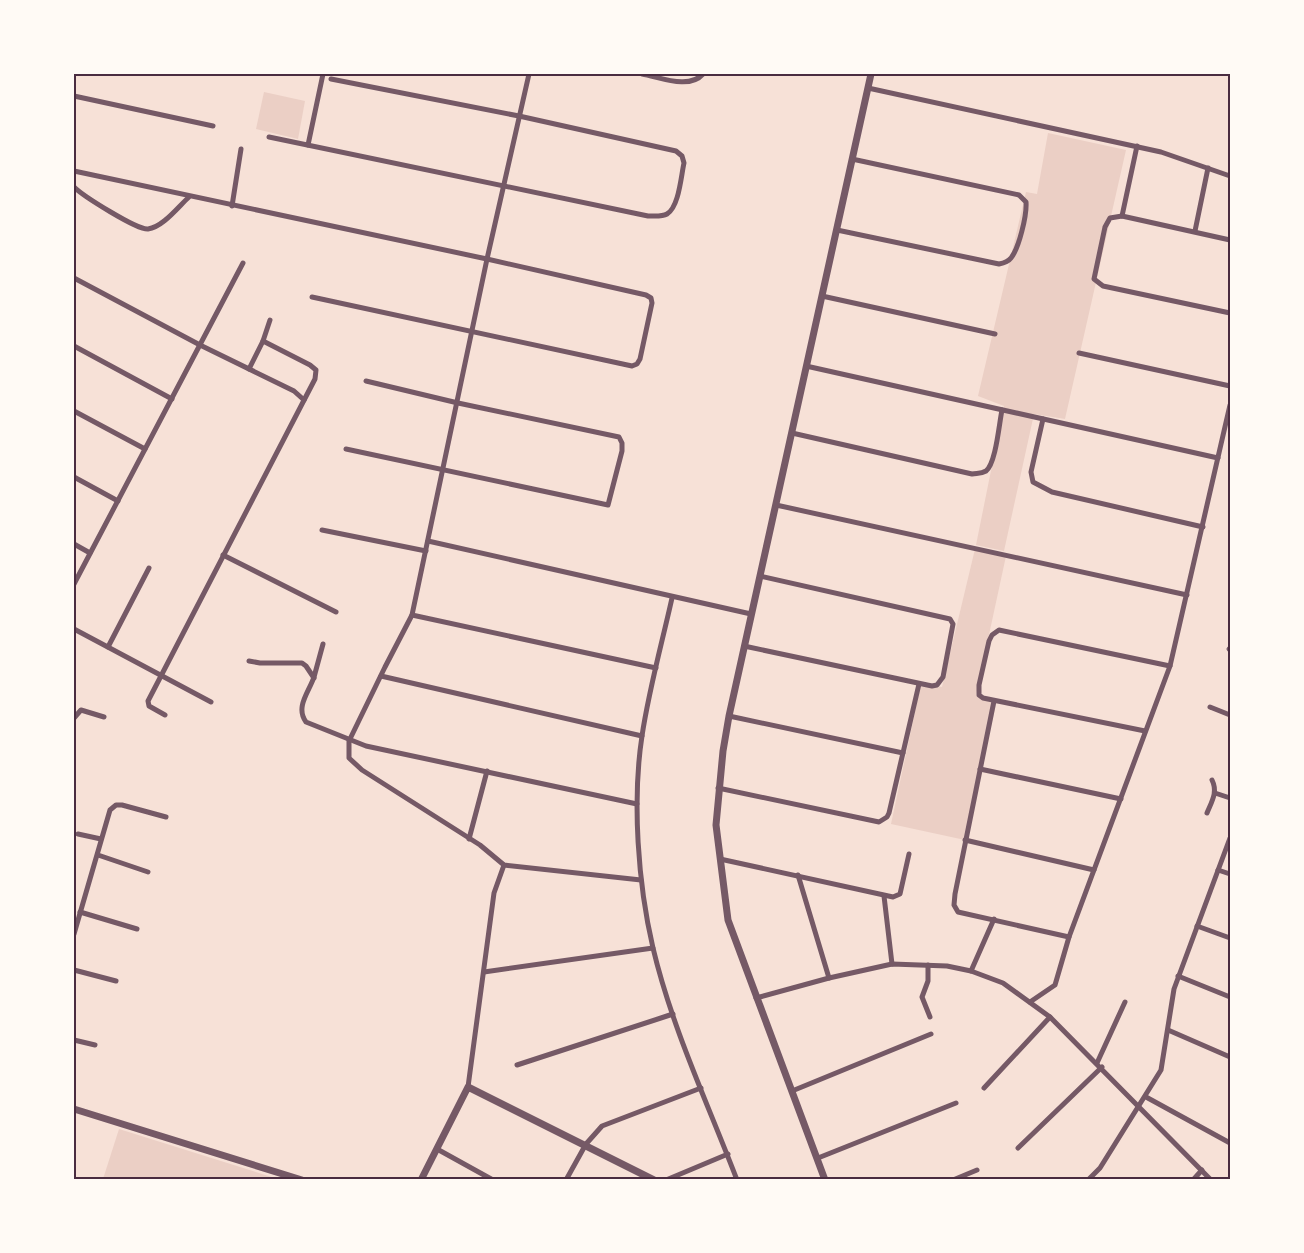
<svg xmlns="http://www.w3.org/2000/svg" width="1304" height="1253" font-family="'Sofia Sans Condensed',sans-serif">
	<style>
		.green { fill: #ebcfc5 }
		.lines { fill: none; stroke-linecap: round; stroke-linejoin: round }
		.minor { stroke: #755966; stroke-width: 5 }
		.tertiary { stroke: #755966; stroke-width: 7 }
		.neatline { fill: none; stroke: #4a2c40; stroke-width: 2 }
	</style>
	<rect width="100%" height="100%" fill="#f7e1d7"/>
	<g class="green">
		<polygon points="264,92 305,101 298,139 256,129"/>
		<polygon points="1048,133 1126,150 1065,419 1034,414 1004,551 976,545 1004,406 978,396 1026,192 1037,194"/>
		<polygon points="975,549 1006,556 976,695 997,700 965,840 891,824 921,684 942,687"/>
		<polygon points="119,1129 278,1179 103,1179"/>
	</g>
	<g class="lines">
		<g class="minor">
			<polyline points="529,74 487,259 412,615 385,667 349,741 349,758 362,770 480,845 504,865 641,880"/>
			<path d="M 642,74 C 660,77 689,90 703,74"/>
			<polyline points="868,88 1161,152 1230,176"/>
			<polyline points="74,96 213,126"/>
			<path d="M 269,137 L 648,216 C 654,216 662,217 667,214 C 679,207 681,176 684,163 L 682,156 L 676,151 L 519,116 L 331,79"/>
			<polyline points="308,145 323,74"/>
			<polyline points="74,171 487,259 646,295 651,298 652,303 640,359 637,364 632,366 312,297"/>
			<path d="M 74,187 C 83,196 137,230 148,229 C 163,227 178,207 189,197"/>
			<polyline points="232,206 241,149"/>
			<polyline points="1122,216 1137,146"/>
			<path d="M 837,230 L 999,264 C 1004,263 1008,262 1011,258 C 1019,248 1027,215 1026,202 L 1019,195 L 852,159"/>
			<polyline points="1195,231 1208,168"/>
			<polyline points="1230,240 1122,216 1110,218 1105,227 1094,279 1103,286 1230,313"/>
			<polyline points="74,278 200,345 294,391 304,400"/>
			<polyline points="822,296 995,334"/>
			<polyline points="74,346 172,399"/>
			<polyline points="1079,353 1230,386"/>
			<polyline points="806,366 1218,458"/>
			<polyline points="249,369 263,341 270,320"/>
			<polyline points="74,411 145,449"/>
			<polyline points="1043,419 1031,472 1033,482 1052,492 1203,527"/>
			<path d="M 792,433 L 972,474 C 977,473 981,474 986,471 C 996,463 999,424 1002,410"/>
			<polyline points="346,449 608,505 622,451 622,443 619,437 458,403 366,381"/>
			<polyline points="74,477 118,501"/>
			<polyline points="776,505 1187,595"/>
			<polyline points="322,530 426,551"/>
			<polyline points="428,541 751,614"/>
			<polyline points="74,544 90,553"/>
			<polyline points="223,555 336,612"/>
			<polyline points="74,584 243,263"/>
			<path d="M 672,598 C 662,643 649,689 642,736 C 632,801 638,884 653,948 C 672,1028 708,1104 737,1180"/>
			<polyline points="412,615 656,668"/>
			<polyline points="74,629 211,702"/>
			<path d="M 323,644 C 320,655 317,666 314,677 C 309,692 295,707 306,722 L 366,746 L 637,804"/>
			<polyline points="744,646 932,686 937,685 943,677 953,624 950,619 760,576"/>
			<polyline points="108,647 149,568"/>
			<polyline points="1229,649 1230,650"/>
			<polyline points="249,661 260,663 302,663 306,666 314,678"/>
			<polyline points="381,676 642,736"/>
			<polyline points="994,701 955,894 954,905 958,912 1069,937"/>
			<polyline points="1210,707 1230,715"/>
			<polyline points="165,715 149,706 148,701 315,379 316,370 310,365 263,341"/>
			<polyline points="729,716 903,753"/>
			<polyline points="74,718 81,710 104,717"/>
			<polyline points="1145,731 983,698 979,695 979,685 989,641 992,635 999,630 1170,666"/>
			<polyline points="980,769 1121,799"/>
			<polyline points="718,788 879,822 887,817 889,813 919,684"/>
			<polyline points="1215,793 1230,798"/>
			<path d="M 1207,813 C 1212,801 1218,792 1212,780"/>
			<polyline points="78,834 101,839"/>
			<polyline points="469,839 487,771"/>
			<polyline points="965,840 1094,870"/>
			<polyline points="98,855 148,872"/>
			<polyline points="720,859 893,897 900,894 909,854"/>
			<polyline points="1218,870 1230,874"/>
			<polyline points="798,875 829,978"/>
			<polyline points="884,896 892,964"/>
			<polyline points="80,912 137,929"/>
			<polyline points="1197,926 1230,938"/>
			<polyline points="74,934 110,810 116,805 122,805 166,817"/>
			<polyline points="928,965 928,981 922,997 930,1017"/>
			<polyline points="74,970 116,981"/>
			<polyline points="971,971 994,919"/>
			<polyline points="484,972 653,948"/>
			<polyline points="1178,976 1230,997"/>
			<polyline points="756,998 829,978 892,964 947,966 971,971 1003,983 1050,1017 1211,1180"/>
			<polyline points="1030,1002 1055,985 1069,937 1170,666 1230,405"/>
			<polyline points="1168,1030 1230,1057"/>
			<polyline points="74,1040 95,1045"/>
			<polyline points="1097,1063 1125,1002"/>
			<polyline points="517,1065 673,1014"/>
			<polyline points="468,1087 494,893 504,865"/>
			<polyline points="984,1088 1050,1017"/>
			<polyline points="792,1091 931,1034"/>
			<polyline points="1146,1097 1230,1143"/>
			<polyline points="1018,1148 1102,1067"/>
			<polyline points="437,1149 493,1180"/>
			<polyline points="818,1158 956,1103"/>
			<polyline points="566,1180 586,1144 602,1126 701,1088"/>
			<polyline points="666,1180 728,1154"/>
			<polyline points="953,1180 977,1170"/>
			<polyline points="1088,1180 1100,1168 1161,1070 1174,989 1230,838"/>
			<polyline points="1193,1180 1202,1170"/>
		</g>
		<g class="tertiary">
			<polyline points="74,1109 302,1180"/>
			<polyline points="421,1180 468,1087 654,1180"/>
			<polyline points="825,1180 728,920 716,825 723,751 729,716 871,74"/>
		</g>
	</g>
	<rect width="1304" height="1253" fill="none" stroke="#fffaf5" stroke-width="150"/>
	<rect x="75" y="75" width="1154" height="1103" class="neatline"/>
</svg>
